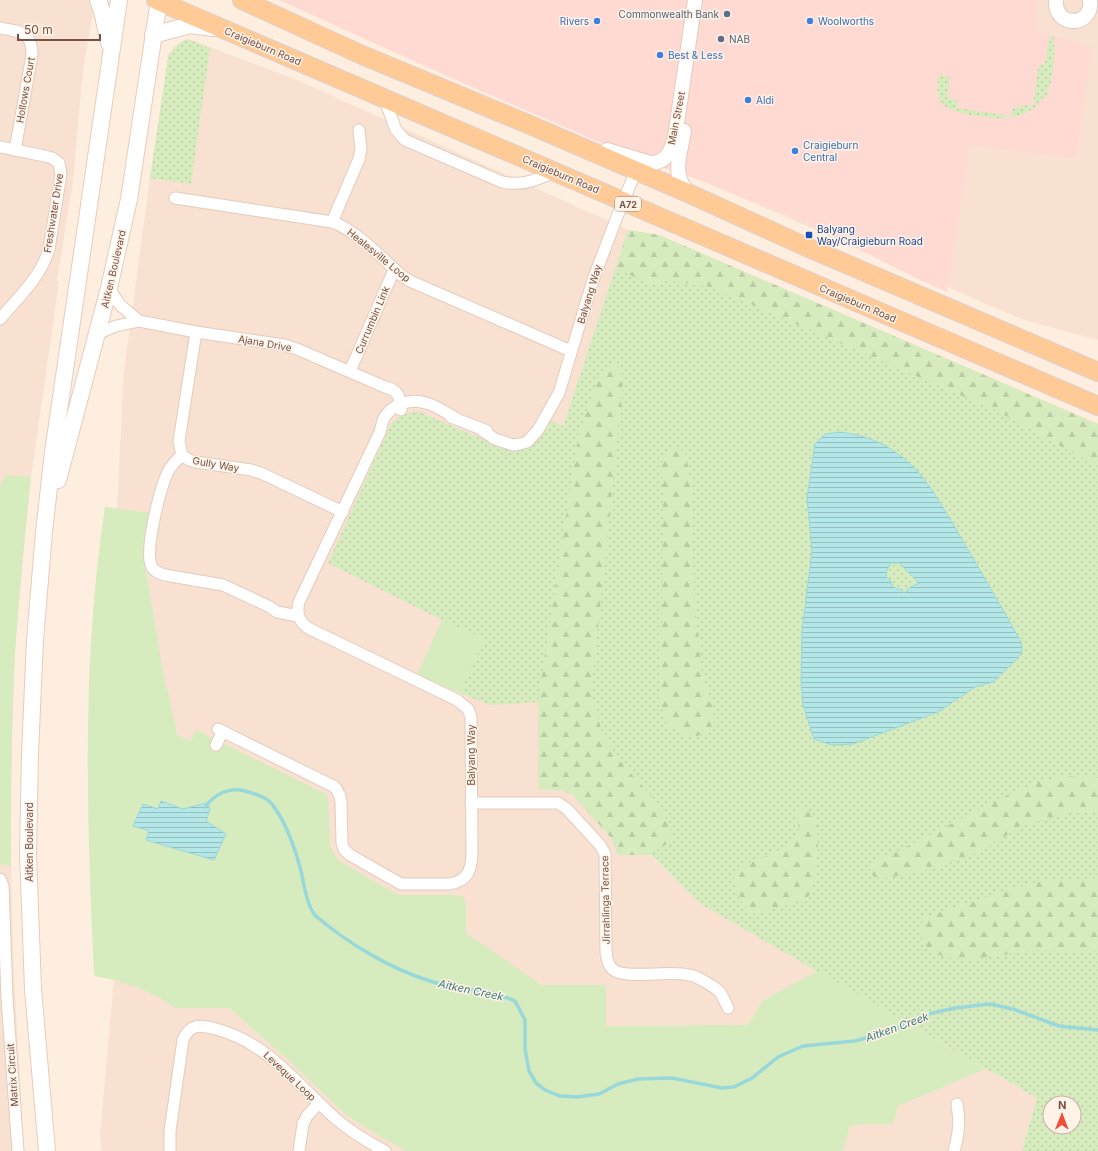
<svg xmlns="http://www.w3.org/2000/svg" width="1098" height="1151" font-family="Inter,sans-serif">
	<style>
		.residential { fill: #f8e1d0 }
		.commercial { fill: #ffdad2 }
		.grass { fill: url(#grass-dots); fill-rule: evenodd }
		.forest { fill: url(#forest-firs) }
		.park { fill: #d6ebbe }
		.water { fill: url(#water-rules); stroke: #99d8da; fill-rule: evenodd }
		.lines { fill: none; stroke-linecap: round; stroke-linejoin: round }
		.stream { stroke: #99d8da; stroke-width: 3.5 }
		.minor-casing { stroke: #e4cbbe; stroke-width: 13 }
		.tertiary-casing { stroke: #e4cbbe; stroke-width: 16 }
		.secondary-casing { stroke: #e9cbbb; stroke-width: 18 }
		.primary-casing { stroke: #dbd2cf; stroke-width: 20 }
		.minor { stroke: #fff; stroke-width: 11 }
		.tertiary { stroke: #fff; stroke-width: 14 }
		.secondary { stroke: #fff; stroke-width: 16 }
		.primary { stroke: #ffca95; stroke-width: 18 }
		.service-dot { fill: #5c6f8a; stroke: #fff3e7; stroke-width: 1.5 }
		.shop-dot { fill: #3f7fe0; stroke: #fff3e7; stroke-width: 1.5 }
		.transit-dot { fill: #1a4fb4; stroke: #fff3e7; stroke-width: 1.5 }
		.labels { text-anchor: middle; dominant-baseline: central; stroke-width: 3; stroke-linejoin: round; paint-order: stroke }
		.shield { fill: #fff3e7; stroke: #9e8276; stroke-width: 1 }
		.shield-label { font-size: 9px; font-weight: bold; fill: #755146 }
		.service-label { font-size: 10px; fill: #4e5e75; stroke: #fff3e7; text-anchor: end }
		.shop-label { font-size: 10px; fill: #366cbe; stroke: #fff3e7; text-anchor: start }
		.street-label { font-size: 10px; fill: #755146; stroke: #fff3e7 }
		.transit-label { font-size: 10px; fill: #164399; stroke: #fff3e7; text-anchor: start }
		.water-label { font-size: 11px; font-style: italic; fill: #397a7c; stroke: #fff3e7 }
	</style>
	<defs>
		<pattern id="grass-dots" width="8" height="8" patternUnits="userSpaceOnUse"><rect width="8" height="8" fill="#d6ebbe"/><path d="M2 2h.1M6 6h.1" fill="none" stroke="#bbcba5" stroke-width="1.8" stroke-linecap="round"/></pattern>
		<pattern id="forest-firs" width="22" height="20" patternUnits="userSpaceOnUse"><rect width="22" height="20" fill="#d6ebbe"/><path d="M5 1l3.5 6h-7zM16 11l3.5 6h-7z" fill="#bbcba5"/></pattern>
		<pattern id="water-rules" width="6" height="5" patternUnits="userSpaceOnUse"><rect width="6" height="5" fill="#b3e7e8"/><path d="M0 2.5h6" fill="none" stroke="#96bebe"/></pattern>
	</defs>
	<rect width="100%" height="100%" fill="#feeedf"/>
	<g class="residential">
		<polygon points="0,0 95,0 83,70 73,181 57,281 59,282 31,477 25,535 15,651 11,787 11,866 14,977 24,1151 0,1151"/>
		<polygon points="285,0 1098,0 1098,340 1024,320"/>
		<polygon points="188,39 297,80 628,230 563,426 538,789 554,789 567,792 576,798 607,833 615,843 618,855 650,855 699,903 818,971 763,1000 748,1025 606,1026 606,985 541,985 486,946 466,934 466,903 461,896 398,895 340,861 336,857 330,846 324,793 196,731 192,741 177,735 168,690 166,689 144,559 150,513 117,509 124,371 150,178 168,58 166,56 173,48 181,42"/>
		<polygon points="114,980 139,988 158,997 176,1008 229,1008 285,1057 345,1114 376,1134 406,1151 102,1151 100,1135"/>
		<polygon points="986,1069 1037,1098 1022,1151 843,1151 850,1125 893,1124 898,1106"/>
	</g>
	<polygon class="commercial" points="279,0 1037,0 1038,15 1036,33 1050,36 1054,36 1092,47 1076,158 970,145 947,292 920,280 794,217 699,180 638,159 456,80"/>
	<g class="grass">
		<path d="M 1050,36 L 1054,36 C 1055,56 1054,80 1045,99 L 1042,98 C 1034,112 1019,118 1004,117 L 1003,119 C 988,117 949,115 941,102 C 935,94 938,83 939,74 L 950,77 L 947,98 L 958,100 L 957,108 L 1011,116 L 1013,108 L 1017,108 L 1023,105 L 1033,106 L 1038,68 L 1046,61 L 1048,42 L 1050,41 Z"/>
		<path d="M 188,39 L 210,48 L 191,184 L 150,178 L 168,58 C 173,48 178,43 188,39 Z"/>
		<path d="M 628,230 L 659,235 L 1098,424 L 1098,1151 L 1022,1151 L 1037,1098 L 699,903 L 651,855 L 618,855 L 612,839 L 573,795 L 561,790 L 538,789 L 538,702 L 490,705 L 460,693 L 484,639 L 442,620 L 328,563 L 391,424 L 402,415 L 417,411 L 496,445 L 529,446 L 550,420 L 563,426 ZM 1050,1103 L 1074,1103 L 1074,1127 L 1050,1127 Z"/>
	</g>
	<g class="forest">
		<polygon points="628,230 659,235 1098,424 1098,464 1084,459 999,412 753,305 706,286 668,281 654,285 616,269"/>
		<polygon points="617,363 623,378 621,407 591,694 603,735 624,766 658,803 670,826 671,841 650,855 618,855 612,839 573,795 561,790 538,789 538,702 579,432 598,380 608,366"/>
		<path d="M 676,448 L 685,451 L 691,481 L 694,595 L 702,674 L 712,705 L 715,728 C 692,742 685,737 665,723 L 661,702 L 663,488 L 661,466 L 665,452 Z"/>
		<path d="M 1063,776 L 1098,778 L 1098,812 L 1072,812 L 1021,826 L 985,849 L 944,866 L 892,877 L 880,878 L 874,877 C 861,861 883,858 894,853 L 1010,794 L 1039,782 Z"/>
		<path d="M 800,808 L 808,809 L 817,822 L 818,848 L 814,882 L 807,900 L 754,914 C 738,899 734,896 734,873 L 742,864 L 752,862 L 785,848 L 797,838 L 799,828 L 796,816 Z"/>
		<polygon points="1098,878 1098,952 1039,950 973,959 943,957 926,946 920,934 923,918 999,892 1047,880"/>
	</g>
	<g class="park">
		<path d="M 6,475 L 31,477 C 25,535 19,593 15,652 C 11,723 11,795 11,866 L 0,864 L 0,486 Z"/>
		<path d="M 105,507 L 150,513 L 144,559 L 166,689 L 168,690 L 177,735 L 191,741 L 196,730 L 326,794 L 328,799 L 330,846 L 336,857 L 340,861 L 398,895 L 458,895 L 463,897 L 466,903 L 466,934 L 486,946 L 541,985 L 606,985 L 606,1026 L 748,1025 L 763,1000 L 818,971 L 986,1069 L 898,1106 L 893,1124 L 850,1125 L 843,1151 L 406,1151 L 376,1134 L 345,1114 L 285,1057 L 229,1008 L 176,1008 L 158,997 L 139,988 L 114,980 L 94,976 C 87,820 81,663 105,507 Z"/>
		<polygon points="442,620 484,639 460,693 417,675"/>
	</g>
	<g class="water">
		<path d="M 841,432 C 867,436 886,443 907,461 C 928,479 941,505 956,529 C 978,567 1000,604 1021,642 L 1022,651 L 1018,658 L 993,682 L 975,687 L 938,712 L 853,744 L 832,745 L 814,739 L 803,705 L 801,681 L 802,631 L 812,551 L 807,498 L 815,444 L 825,434 ZM 891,563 L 900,563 L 905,569 L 917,581 L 918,584 L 912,586 L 904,593 L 901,589 L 897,589 L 892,586 L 891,581 L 886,577 L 887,570 Z"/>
		<polygon points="161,801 183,809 206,803 210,809 206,821 226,834 214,860 146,840 149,831 133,826 143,804 158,809"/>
	</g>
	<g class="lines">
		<path class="stream" d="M 205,807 C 215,794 229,787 245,791 C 253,793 265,796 271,803 C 286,821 297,853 302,875 C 304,887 308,910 317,917 C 349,944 391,969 430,981 C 450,988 472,989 492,993 C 500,995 508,998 515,1001 L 525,1020 L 525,1049 L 529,1071 L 536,1083 L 545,1090 L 560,1096 L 577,1097 L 599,1094 L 618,1084 L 638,1079 L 672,1078 L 722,1088 L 734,1087 L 752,1078 L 778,1057 L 803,1046 L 855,1041 L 891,1031 L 924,1015 L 955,1008 L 990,1004 L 1013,1009 L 1059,1026 L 1098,1030"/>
		<g class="minor-casing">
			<g id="minor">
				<path d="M 0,28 C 21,32 32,31 32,55 L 15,150"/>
				<path d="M 384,98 L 396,130 L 405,140 L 502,182 C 522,186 536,180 555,172"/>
				<path d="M 0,147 L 45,156 L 52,158 L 59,163 L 61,174 L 49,249 C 41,277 18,298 0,319"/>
				<path d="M 175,198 L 332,222 C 356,230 383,259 402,276 L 410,281 L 571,351"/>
				<polyline points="332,222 359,159 361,149 359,130"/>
				<polyline points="109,288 120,305 139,321"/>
				<polyline points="196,332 179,441 182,455 189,460 196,462 251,470 263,474 343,512"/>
				<path d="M 97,334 L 116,326 L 139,321 L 196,332 L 284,345 L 297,349 L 385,387 C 399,390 400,397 401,410"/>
				<polyline points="350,371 394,270"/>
				<polyline points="451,417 487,431"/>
				<polyline points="480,429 495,439 513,445 520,444 527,442 538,430 559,393 593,280 620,209 636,171"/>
				<path d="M 182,455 C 177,460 171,465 168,472 C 160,488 145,548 151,565 C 153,571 159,573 165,575 L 223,585 L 270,607 L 277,612 L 298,616"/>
				<path d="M 218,729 L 335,787 L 340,796 L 341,802 L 342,843 L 344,849 L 350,855 L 401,884 L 449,884 C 467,881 471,872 472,855 L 471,717 L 468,709 L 457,700 L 308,628 C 299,621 296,614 299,602 L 380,432 C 381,428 382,424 383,420 C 391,404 410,398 426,403 C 437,406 447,413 457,419"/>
				<polyline points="216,745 223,731"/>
				<path d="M 471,803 L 558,803 L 567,809 L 600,845 L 605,854 L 606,952 C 607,959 608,967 615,971 C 630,979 670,970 689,975 C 697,976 713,986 719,991 C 723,996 725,1002 728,1008"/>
				<polyline points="0,879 3,886 7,998 18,1151"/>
				<path d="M 170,1151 L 170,1131 L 183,1040 C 190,1023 201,1025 216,1029 C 267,1042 299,1086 336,1119 C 351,1132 368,1142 385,1151"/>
				<polyline points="299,1151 303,1124 307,1116 319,1103"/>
				<path d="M 954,1151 C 959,1133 960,1122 957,1104"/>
			</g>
		</g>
		<g class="tertiary-casing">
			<g id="tertiary">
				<path d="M 1056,0 C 1054,29 1094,27 1090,0"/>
				<path d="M 684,131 C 682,147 674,166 681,182 C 683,186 686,189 688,193"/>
				<path d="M 607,150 L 650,163 C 667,163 671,151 675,137 L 695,0"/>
			</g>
		</g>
		<g class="secondary-casing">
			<g id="secondary">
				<polyline points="98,0 102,11 109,43"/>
				<polyline points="153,35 190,25 213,28"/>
				<polyline points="58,480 109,288 129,199 159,0"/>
				<polyline points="47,1151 33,989 28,854 30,753 35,640 44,532 53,452 119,0"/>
			</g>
		</g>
		<g class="primary-casing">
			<g id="primary">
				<polyline points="156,0 1098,406"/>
				<polyline points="242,0 362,55 523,122 688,193 802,245 1098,372"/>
			</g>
		</g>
		<use href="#minor" class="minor"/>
		<use href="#tertiary" class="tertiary"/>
		<use href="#secondary" class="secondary"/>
		<use href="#primary" class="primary"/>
	</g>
	<g class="service-dot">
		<circle cx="727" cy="14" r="4"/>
		<circle cx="721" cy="39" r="4"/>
	</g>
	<g class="shop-dot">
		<circle cx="597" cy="21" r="4"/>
		<circle cx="810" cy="21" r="4"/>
		<circle cx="660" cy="55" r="4"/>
		<circle cx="748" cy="100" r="4"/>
		<circle cx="795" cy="151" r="4"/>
	</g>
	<rect class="transit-dot" x="805" y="231" width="8" height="8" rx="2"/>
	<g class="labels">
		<rect class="shield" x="615" y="197" width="26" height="14" rx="3"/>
		<g class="shield-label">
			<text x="628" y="204">A72</text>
		</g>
		<g class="service-label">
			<text x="719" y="14">Commonwealth Bank</text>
			<text x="729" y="39" text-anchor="start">NAB</text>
		</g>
		<g class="shop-label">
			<text x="589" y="21" text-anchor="end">Rivers</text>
			<text x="818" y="21">Woolworths</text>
			<text x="668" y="55">Best &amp; Less</text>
			<text x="756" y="100">Aldi</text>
			<text x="803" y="145">Craigieburn<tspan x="803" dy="12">Central</tspan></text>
		</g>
		<g class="street-label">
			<text transform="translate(263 46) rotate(23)">Craigieburn Road</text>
			<text transform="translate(25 90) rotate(-80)">Hollows Court</text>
			<text transform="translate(676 118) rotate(-79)">Main Street</text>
			<text transform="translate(561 174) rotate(23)">Craigieburn Road</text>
			<text transform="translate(53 213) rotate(-81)">Freshwater Drive</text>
			<text transform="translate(379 255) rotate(39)">Healesville Loop</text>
			<text transform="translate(113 269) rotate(-77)">Aitken Boulevard</text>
			<text transform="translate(589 294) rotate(-73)">Balyang Way</text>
			<text transform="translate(858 303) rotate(23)">Craigieburn Road</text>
			<text transform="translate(372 320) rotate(-67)">Currumbin Link</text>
			<text transform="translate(265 343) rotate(10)">Ajana Drive</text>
			<text transform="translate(216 464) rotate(10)">Gully Way</text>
			<text transform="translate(471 755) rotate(-90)">Balyang Way</text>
			<text transform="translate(29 842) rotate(-90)">Aitken Boulevard</text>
			<text transform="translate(605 900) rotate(-91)">Jirrahlinga Terrace</text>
			<text transform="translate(12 1075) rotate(-94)">Matrix Circuit</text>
			<text transform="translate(290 1076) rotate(43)">Leveque Loop</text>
		</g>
		<g class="transit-label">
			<text x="817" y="229">Balyang<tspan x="817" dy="12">Way/Craigieburn Road</tspan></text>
		</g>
		<g class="water-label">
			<text transform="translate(471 990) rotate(12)">Aitken Creek</text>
			<text transform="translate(897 1027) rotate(-20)">Aitken Creek</text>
		</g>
	</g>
	<g transform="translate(1062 1115) rotate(1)"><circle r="19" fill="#fff3e7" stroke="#c8b2a7"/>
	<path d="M0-3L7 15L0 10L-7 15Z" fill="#f04d3c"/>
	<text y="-6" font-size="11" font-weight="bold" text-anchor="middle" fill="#755146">N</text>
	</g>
	<path d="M18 34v6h82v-6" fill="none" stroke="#755146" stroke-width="2"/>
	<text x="24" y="34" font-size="12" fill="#755146" stroke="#fff3e7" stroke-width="3" paint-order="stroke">50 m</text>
</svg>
